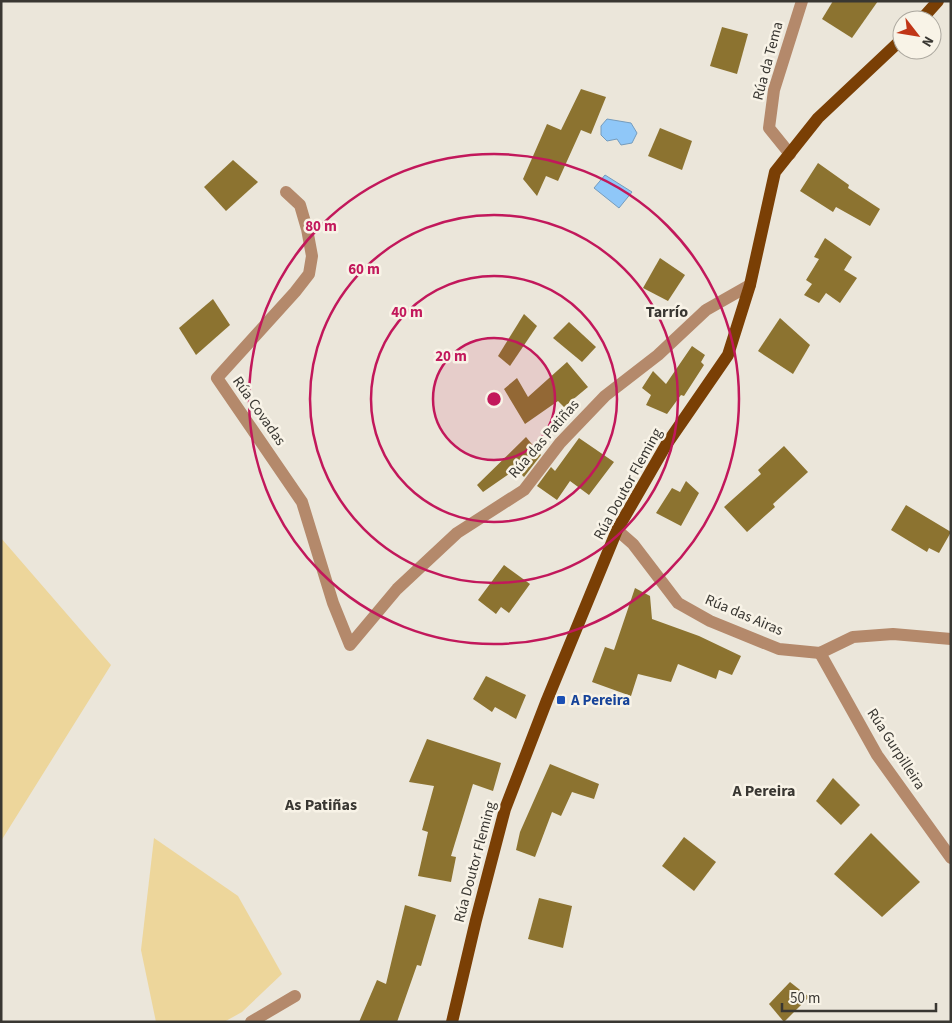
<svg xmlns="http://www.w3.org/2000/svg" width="952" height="1023" font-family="'Source Sans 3',sans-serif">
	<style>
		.green { fill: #edd69b }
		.water { fill: #8fc7f8; stroke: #759cbd }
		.building { fill: #8c7330 }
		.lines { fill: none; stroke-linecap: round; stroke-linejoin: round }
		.minor { stroke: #b4896b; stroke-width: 12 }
		.major { stroke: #7a3f05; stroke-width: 12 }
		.ring { fill: none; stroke: #c2185b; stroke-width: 2.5 }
		.transit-dot { fill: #1a4fb4; stroke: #f8f3e7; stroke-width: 2 }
		.labels { text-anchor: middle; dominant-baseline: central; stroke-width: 5; stroke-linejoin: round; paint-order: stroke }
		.street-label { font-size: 15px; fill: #393732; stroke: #f8f3e7 }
		.transit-label { font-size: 15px; font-weight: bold; fill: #164399; stroke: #f8f3e7; text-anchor: start }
		.neighbourhood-label { font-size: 16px; font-weight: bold; fill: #393732; stroke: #f8f3e7 }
		.centre { fill: #c2185b; stroke: #f8f3e7; stroke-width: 2.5 }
		.ring-label { font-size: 15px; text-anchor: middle; font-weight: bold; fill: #c2185b; stroke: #f8f3e7; stroke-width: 5; stroke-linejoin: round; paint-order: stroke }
	</style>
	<rect width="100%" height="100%" fill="#ebe6da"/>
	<g class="green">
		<polygon points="1,538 111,665 1,841"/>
		<polygon points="154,838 238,896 282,974 242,1012 224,1022 156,1022 141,950"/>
	</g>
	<g class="water">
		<polygon points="607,119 631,123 637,133 632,143 621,145 617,139 607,141 601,135 601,126"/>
		<polygon points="605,175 632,192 619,208 594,188"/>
	</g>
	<g class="building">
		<polygon points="833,1 878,1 852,38 822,19"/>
		<polygon points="722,27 748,34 737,74 710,66"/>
		<polygon points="581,89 606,97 591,134 581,130 558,181 546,176 537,196 523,179 547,124 561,130"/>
		<polygon points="660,128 692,141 682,170 648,156"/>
		<polygon points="233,160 258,182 226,211 204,187"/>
		<polygon points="818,163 849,185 848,188 880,209 870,226 836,207 833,212 800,191"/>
		<polygon points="825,238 852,257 844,270 857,278 840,303 826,293 819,303 804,295 812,284 806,280 819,259 814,257"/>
		<polygon points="660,258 685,275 668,301 643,288"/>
		<polygon points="213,299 230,325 196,355 179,328"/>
		<polygon points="524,314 537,326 510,366 498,356"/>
		<polygon points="780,318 810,345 793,374 758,351"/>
		<polygon points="569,322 596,347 582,362 553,338"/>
		<polygon points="692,346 705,355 701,362 704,365 684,396 681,395 667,414 646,405 651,395 642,388 653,371 666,384"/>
		<polygon points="567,362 588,387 564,407 558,401 525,424 504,389 517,378 528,397"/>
		<polygon points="526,437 541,455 524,477 516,469 483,492 477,485"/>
		<polygon points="579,438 614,462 589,495 570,481 557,500 537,486 551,467 555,471"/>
		<polygon points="784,446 808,472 773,504 775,507 747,532 724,507 761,474 758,470"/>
		<polygon points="686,481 699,493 681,526 656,513 672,488 680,492"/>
		<polygon points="906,505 951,532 939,553 929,548 927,552 891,530"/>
		<polygon points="504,565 530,584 509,613 501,607 496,614 478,600"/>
		<polygon points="635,588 650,596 652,619 699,636 741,656 732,675 719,670 716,679 678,664 671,682 638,674 631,696 592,682 605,647 614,650"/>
		<polygon points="486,676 526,695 516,719 495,707 492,712 473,699"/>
		<polygon points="427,739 501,763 493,791 473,784 451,856 456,857 451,882 418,876 428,832 422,830 434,786 409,782"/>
		<polygon points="550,764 599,784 594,799 572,792 561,816 552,812 535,857 516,850 520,832"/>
		<polygon points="833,778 860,805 841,825 816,801"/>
		<polygon points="871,833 920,882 882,917 834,874"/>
		<polygon points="684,837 716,862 694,891 662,866"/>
		<polygon points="539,898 572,906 563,948 528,939"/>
		<polygon points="405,905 436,915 421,966 417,965 397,1022 359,1022 377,980 386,984"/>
		<polygon points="790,982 809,997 784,1022 769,1004"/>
	</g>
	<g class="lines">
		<g class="minor">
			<polyline points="790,154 769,128 774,90 802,1"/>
			<polyline points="286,192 300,205 307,229 312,256 309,274 295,292 217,378 302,502 333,603 350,645 397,589 457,533 524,490 560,443 605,396 658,355 706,310 750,285"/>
			<polyline points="617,530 633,544 678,603 710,621 779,649 820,653 853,637 893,634 951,639"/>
			<polyline points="820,653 877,755 951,858"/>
			<polyline points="251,1022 295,996"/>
		</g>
		<g class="major">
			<polyline points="921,20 938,1"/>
			<polyline points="452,1022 476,920 505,809 547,700 617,530 666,445 728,355 750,285 775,172 818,118 902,39"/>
		</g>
	</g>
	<circle cx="494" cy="399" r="61" fill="#c2185b" fill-opacity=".12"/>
	<g class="ring">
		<circle cx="494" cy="399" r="61"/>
		<circle cx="494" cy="399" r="123"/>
		<circle cx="494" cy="399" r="184"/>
		<circle cx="494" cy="399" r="245"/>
	</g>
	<rect class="transit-dot" x="556" y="695" width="10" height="10" rx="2.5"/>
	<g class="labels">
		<g class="street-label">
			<text transform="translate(768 61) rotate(-75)">Rúa da Tema</text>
			<text transform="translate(259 411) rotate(55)">Rúa Covadas</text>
			<text transform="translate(544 439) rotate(-49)">Rúa das Patiñas</text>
			<text transform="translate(628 484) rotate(-61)">Rúa Doutor Fleming</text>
			<text transform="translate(744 615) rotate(23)">Rúa das Airas</text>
			<text transform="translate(896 749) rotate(57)">Rúa Gurpilleira</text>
			<text transform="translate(475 862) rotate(-75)">Rúa Doutor Fleming</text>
		</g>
		<g class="transit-label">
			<text x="571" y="700">A Pereira</text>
		</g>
		<g class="neighbourhood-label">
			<text x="667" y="312">Tarrío</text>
			<text x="764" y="791">A Pereira</text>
			<text x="321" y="805">As Patiñas</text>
		</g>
	</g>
	<circle cx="494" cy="399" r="8" class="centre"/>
	<g class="ring-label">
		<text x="321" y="231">80 m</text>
		<text x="364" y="274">60 m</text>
		<text x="407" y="317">40 m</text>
		<text x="451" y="361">20 m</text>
	</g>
	<rect width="952" height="1023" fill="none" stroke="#393732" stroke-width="5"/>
	<g transform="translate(917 35) rotate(121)"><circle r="24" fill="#f8f3e7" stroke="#aca89f"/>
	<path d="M0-4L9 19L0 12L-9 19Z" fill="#c03517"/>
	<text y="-8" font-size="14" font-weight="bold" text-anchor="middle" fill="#393732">N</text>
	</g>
	<path d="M782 1003v8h154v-8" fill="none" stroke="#393732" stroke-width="2.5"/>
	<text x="790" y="1003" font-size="15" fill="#393732" stroke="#f8f3e7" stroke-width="4" paint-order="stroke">50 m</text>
</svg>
